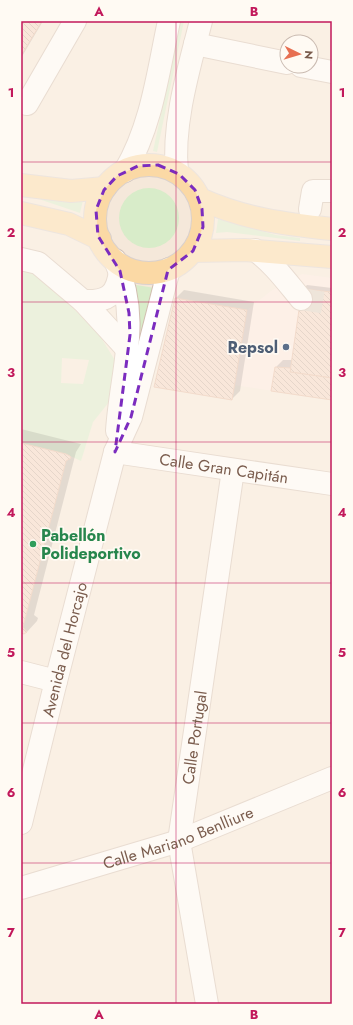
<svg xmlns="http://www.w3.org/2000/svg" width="353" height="1025" font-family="Jost,sans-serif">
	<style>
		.residential { fill: #f5e8da; fill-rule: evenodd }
		.commercial { fill: #fde8e0 }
		.grass { fill: #d8ecc9; fill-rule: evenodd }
		.shadow { fill: #0003 }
		.building { fill: url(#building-back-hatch); stroke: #e6bba3 }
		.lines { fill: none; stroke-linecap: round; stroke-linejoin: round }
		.minor-tunnel { stroke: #dcd0c4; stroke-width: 22; stroke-dasharray: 22 11; stroke-linecap: butt }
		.minor-casing { stroke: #d1beb0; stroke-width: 24 }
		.major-casing { stroke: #dad1cd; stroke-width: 24 }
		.minor { stroke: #fff; stroke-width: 22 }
		.major { stroke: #fbd9a5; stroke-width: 22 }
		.marked { fill: none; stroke: #7b2cbf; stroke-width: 3; stroke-dasharray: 8 5; stroke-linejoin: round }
		.grid { fill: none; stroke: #c2185b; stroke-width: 1; stroke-opacity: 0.55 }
		.service-dot { fill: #5c6f8a; stroke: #fffaf3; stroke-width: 1.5 }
		.leisure-dot { fill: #2e9e5b; stroke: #fffaf3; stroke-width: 1.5 }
		.labels { text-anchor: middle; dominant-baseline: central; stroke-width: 3.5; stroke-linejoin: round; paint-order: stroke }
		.service-label { font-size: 16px; font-weight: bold; fill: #4e5e75; stroke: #fffaf3; text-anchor: end }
		.street-label { font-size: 16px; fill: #7a5c4d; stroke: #fffaf3 }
		.leisure-label { font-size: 16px; font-weight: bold; fill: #27864d; stroke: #fffaf3; text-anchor: start }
		.neatline { fill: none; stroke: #c2185b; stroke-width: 1.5 }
		.grid-label { font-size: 13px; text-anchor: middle; font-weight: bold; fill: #c2185b }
	</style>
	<defs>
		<pattern id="building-back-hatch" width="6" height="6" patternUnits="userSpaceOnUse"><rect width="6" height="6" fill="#f3d5c3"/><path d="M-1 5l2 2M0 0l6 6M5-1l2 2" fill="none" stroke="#cab0a1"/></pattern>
	</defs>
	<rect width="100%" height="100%" fill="#fdf6ec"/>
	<path class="residential" d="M 21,21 L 332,21 L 332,1004 L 21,1004 ZM 287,42 L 311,42 L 311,66 L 287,66 Z"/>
	<polygon class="commercial" points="302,274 332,278 332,400 234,385 247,310 271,291"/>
	<g class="grass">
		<polygon points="181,21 184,21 157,152 153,151"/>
		<circle cx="149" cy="218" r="30"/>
		<polygon points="30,196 83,200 80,213"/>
		<polygon points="218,219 276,235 300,238 300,241 227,232 216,233"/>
		<path d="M 21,266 L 45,279 L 100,336 L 116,362 L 109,402 L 93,422 L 81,461 L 66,454 L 21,443 ZM 62,358 L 89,360 L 83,384 L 61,383 Z"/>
		<polygon points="136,285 155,288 141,335"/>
	</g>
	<g class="shadow">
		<polygon points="21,21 43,21 21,58"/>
		<polygon points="307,285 332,288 332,399 276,367 283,360 293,360 303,289"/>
		<polygon points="184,290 254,302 240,391 232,399 155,386 176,298"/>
		<polygon points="21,429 81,444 76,452 34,615 38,618 37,621 26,633 21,632"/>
	</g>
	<g class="building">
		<polygon points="21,21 42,21 21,56"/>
		<polygon points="302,289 332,292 332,378 290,372"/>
		<polygon points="175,298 247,310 232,400 154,387"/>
		<polygon points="275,367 291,368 290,372 332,378 332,400 271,391"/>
		<polygon points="21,443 66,454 70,456 71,458 66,461 23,627 27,632 24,634 21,633"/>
	</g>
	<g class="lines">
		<polyline class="minor-tunnel" points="301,299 332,304"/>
		<g class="minor-casing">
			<g id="minor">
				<polyline points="195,44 287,63"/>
				<polyline points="301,66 332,72"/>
				<polyline points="21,100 27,104 75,21"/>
				<path d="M 125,171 C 152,125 158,72 169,21"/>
				<path d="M 177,172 C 172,124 189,68 201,21"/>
				<polyline points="310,209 313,191 332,191"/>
				<path d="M 255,250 C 274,264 286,281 301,299"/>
				<polyline points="21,259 38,263 83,301 127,349"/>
				<path d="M 115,260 C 142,321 121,369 117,431"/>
				<path d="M 83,301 C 107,302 117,296 120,271"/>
				<path id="s1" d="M 115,452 L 332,484"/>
				<polyline points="21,672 56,681"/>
				<path id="s2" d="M 21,823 L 56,681 L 115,452 L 131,417 L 169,269"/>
				<path id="s3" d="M 21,888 L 179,841 L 332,778"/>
				<path id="s4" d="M 207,1004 L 179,841 L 233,470"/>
			</g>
		</g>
		<g class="major-casing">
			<g id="major">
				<circle cx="149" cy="219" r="54"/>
				<polyline points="21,185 71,191 105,188"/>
				<path d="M 200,199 C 245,219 284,224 332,229"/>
				<polyline points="21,213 69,224 100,239"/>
				<polyline points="193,251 245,250 332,257"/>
			</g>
		</g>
		<use href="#minor" class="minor"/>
		<use href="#major" class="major"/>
	</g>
	<path d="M0 0H353V1025H0ZM 158,165 L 179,174 L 195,190 L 202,209 L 203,227 L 193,251 L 168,270 L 131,417 L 115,452 L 130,335 L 129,313 L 120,271 L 98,236 L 96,210 L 104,190 L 117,176 L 138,166 Z" fill="#fdf6ec" fill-opacity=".55" fill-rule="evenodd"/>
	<path class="marked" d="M 158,165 L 179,174 L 195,190 L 202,209 L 203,227 L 193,251 L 168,270 L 131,417 L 115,452 L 130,335 L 129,313 L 120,271 L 98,236 L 96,210 L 104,190 L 117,176 L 138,166 Z"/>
	<path class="grid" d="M 176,21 L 176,1004M 21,162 L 332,162M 21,302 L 332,302M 21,442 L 332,442M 21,583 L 332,583M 21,723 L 332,723M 21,863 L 332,863"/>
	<circle class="service-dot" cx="286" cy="347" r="4"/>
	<circle class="leisure-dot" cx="33" cy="544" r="4"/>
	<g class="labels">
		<g class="service-label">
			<text x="278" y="347">Repsol</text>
		</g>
		<g class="street-label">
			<text stroke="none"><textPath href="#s1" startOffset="110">Calle Gran Capitán</textPath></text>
			<text stroke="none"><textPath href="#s2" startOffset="179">Avenida del Horcajo</textPath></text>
			<text stroke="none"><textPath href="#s4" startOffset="270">Calle Portugal</textPath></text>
			<text stroke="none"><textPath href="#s3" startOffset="165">Calle Mariano Benlliure</textPath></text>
		</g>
		<g class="leisure-label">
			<text x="41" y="535">Pabellón<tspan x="41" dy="18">Polideportivo</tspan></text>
		</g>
	</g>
	<rect width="353" height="1025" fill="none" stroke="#fffaf3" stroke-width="44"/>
	<g transform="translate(299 54) rotate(95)"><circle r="19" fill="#fffaf3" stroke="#cabbb1"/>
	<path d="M0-3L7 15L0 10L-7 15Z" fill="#e76f51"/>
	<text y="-6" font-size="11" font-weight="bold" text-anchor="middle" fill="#7a5c4d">N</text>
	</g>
	<rect x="22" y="22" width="309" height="981" class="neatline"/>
	<g class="grid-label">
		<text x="99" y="16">A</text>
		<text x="254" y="16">B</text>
		<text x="11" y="97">1</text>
		<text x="342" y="97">1</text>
		<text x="11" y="237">2</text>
		<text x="342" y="237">2</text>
		<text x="11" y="377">3</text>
		<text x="342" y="377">3</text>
		<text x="11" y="517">4</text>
		<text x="342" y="517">4</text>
		<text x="11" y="657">5</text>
		<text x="342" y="657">5</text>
		<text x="11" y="797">6</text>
		<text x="342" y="797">6</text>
		<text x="11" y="937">7</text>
		<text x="342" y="937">7</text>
		<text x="99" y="1019">A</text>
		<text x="254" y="1019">B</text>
	</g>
</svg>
